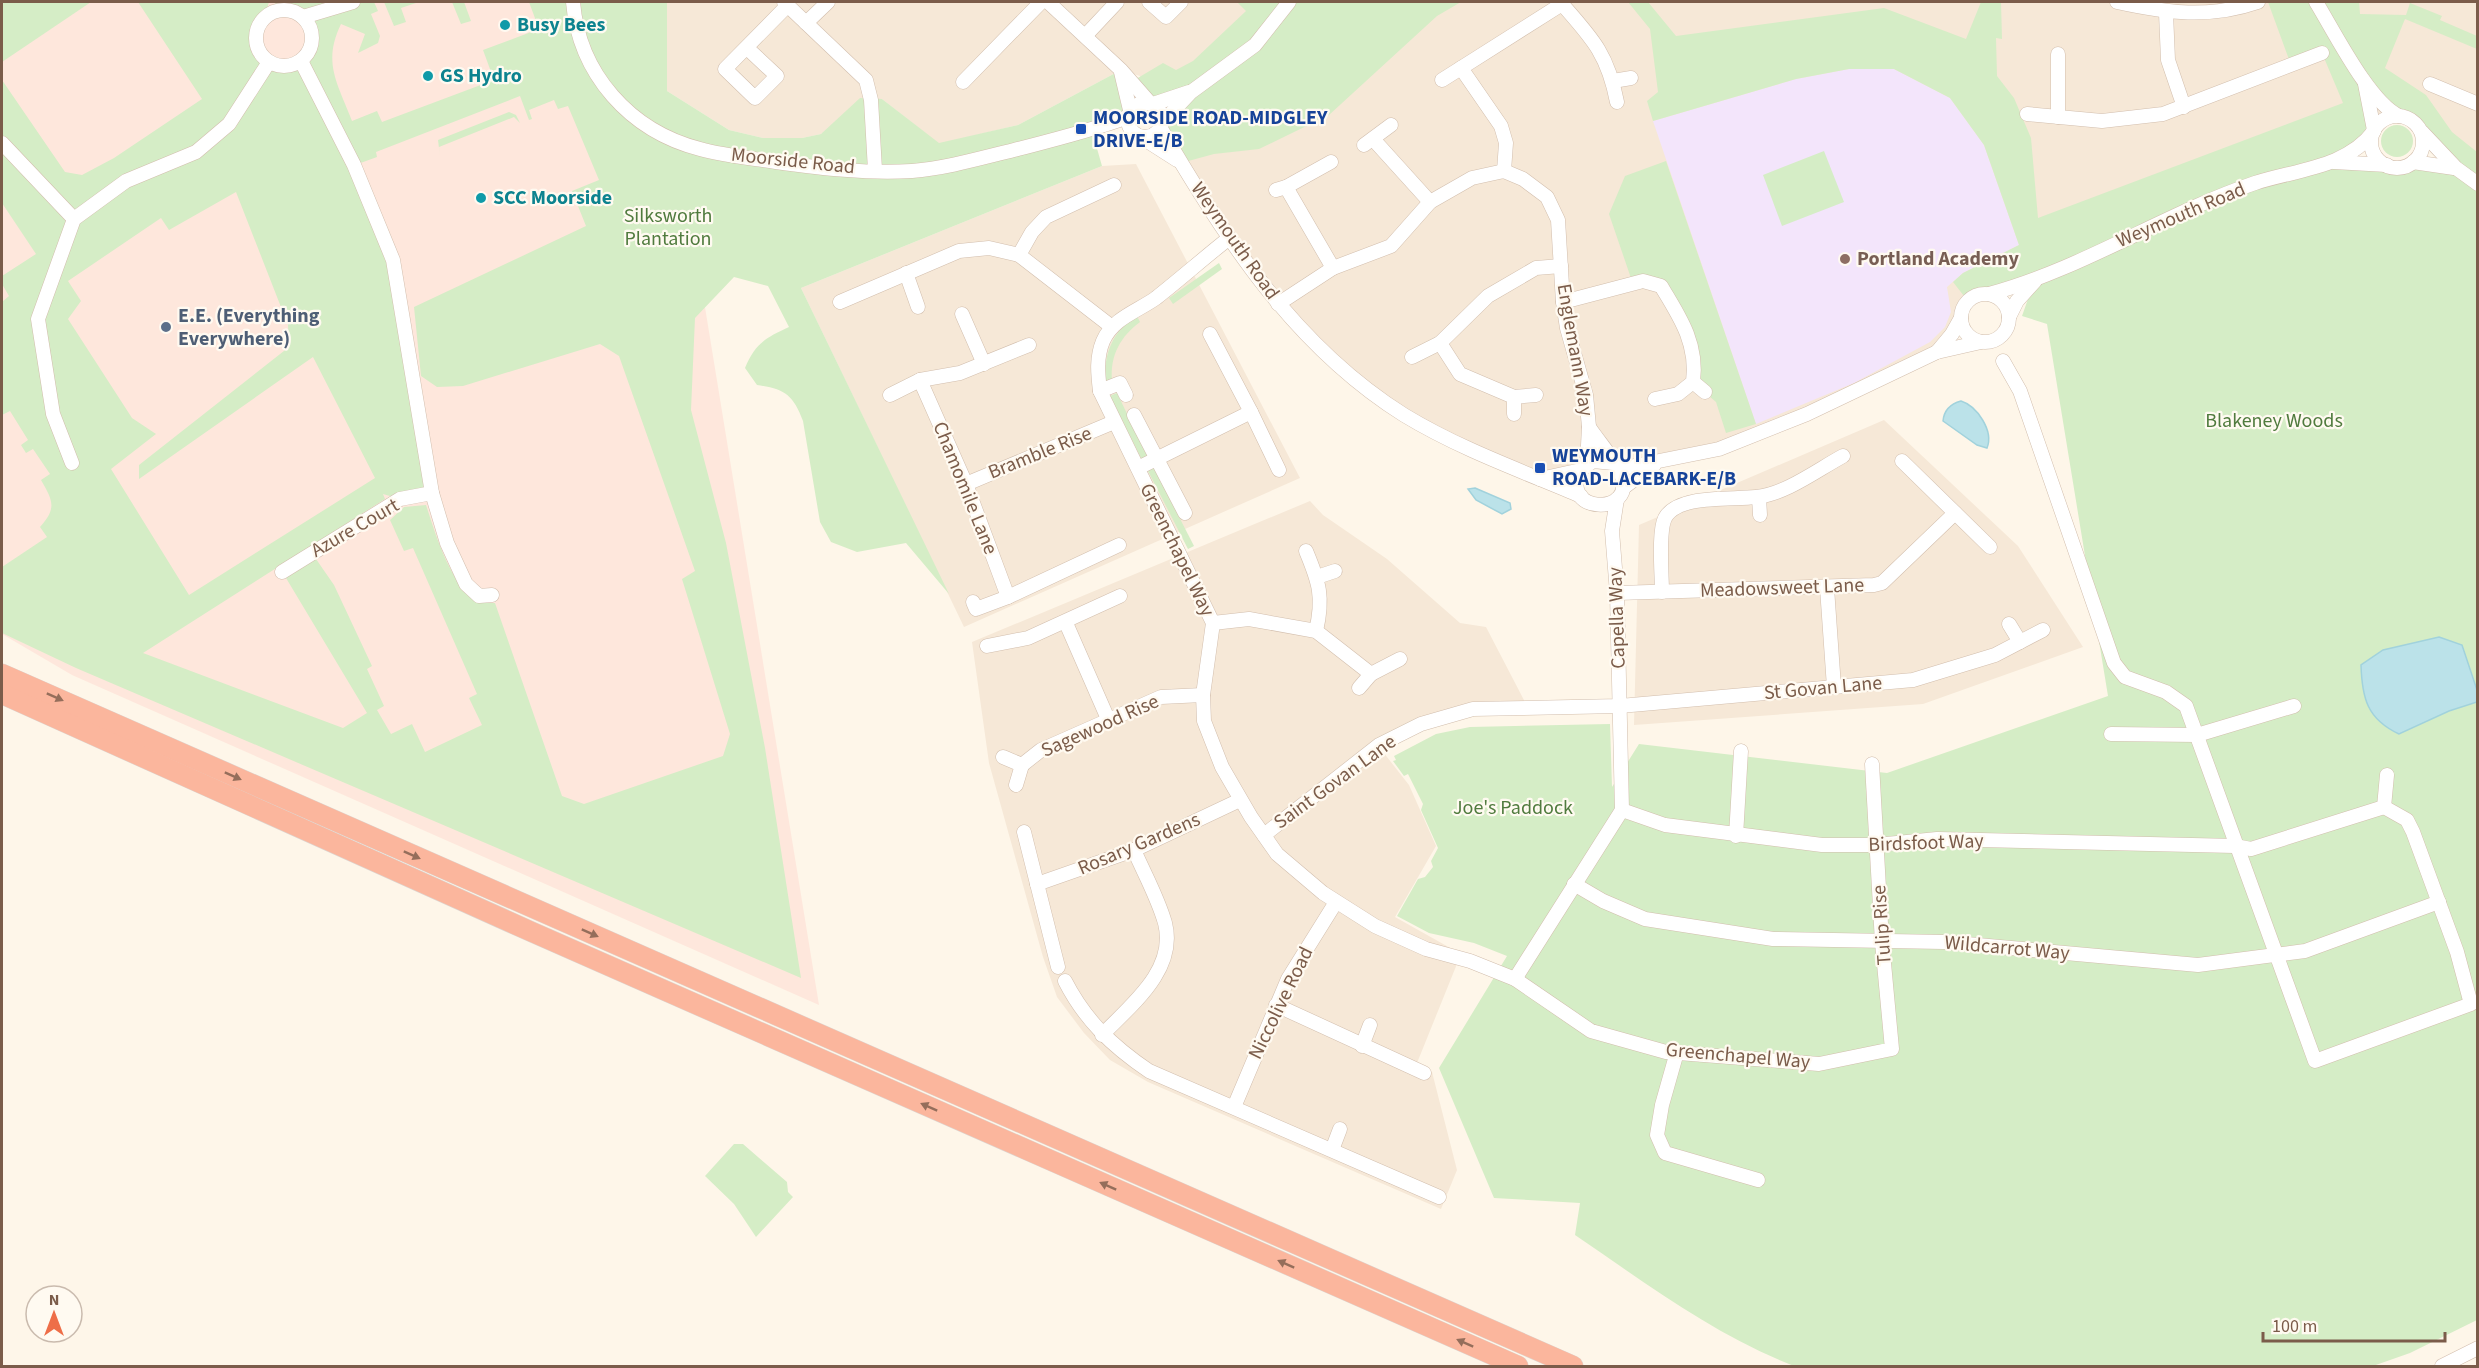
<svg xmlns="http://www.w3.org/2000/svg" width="2479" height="1368" font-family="'Source Sans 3',sans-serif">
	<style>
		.residential { fill: #f6e8d7 }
		.commercial { fill: #fee7dc }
		.education { fill: #f3e5fb }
		.green { fill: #d5edc6; fill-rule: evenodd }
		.water { fill: #bbe2e9; stroke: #a1d2dc; stroke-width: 1.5 }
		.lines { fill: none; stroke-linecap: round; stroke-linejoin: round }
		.minor-casing { stroke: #d2bead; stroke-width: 15 }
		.highway-casing { stroke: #ddd5d0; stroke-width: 21 }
		.minor { stroke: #fff; stroke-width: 14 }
		.highway { stroke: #fbb69d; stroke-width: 20 }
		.oneway { fill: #956e5b }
		.culture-dot { fill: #0f9aa8; stroke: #fffaf1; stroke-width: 2 }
		.transit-dot { fill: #1a4fb4; stroke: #fffaf1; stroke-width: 2 }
		.education-dot { fill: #8d6e63; stroke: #fffaf1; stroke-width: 2 }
		.service-dot { fill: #5c6f8a; stroke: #fffaf1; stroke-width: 2 }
		.labels { text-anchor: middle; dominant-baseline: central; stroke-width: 4.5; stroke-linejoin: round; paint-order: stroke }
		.culture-label { font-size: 20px; font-weight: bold; fill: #0d838f; stroke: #fffaf1; text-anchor: start }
		.transit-label { font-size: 20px; font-weight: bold; fill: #164399; stroke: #fffaf1; text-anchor: start }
		.street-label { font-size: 20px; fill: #7b5c4a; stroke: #fffaf1 }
		.park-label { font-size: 20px; fill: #507b3e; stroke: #fffaf1 }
		.education-label { font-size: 20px; font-weight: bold; fill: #785e54; stroke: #fffaf1; text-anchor: start }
		.service-label { font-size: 20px; font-weight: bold; fill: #4e5e75; stroke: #fffaf1; text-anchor: start }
	</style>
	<rect width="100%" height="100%" fill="#fef6e9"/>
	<g class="residential">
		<polygon points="667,2 2477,2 2477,184 2407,115 2389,111 2379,113 2364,132 2332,162 1984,298 1971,305 1967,312 1947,330 1937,352 1719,449 1612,463 1537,482 1403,414 1278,304 1181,163 1149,90 1140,76 1121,70 1018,125 939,144 882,99 821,134 802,138 763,138 729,130 667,91"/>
		<polygon points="1136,164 1300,478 964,627 801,288 1102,166"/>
		<polygon points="1884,420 2018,546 2083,647 1923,704 1634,725 1639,525"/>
		<polygon points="1310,501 1323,515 1387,559 1460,623 1486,627 1526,704 1472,705 1434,713 1401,727 1376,743 1409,785 1436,846 1395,917 1461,954 1417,1063 1432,1072 1457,1170 1441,1209 1148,1082 1110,1060 1084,1033 1057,997 1043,957 989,763 972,642"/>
	</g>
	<polygon class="commercial" points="2,2 573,2 678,142 819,1005 72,675 2,634"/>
	<polygon class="education" points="1849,69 1894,69 1950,98 1984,145 2019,245 1963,273 1947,287 1951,312 1945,327 1930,342 1854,383 1756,424 1653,121 1796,79"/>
	<g class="green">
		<polygon points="2,2 91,2 2,62"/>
		<path d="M 138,2 L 269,2 C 266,15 255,27 256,40 C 260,86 333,61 307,23 C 299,10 284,11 273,2 L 374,2 L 378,11 L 371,14 L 380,36 L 378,43 L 358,53 L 365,34 L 341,24 C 322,63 338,84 352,121 L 377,111 L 382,122 L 494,80 L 483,50 L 539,29 L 529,2 L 667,2 L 667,91 L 729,130 L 763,138 L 802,138 L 821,134 L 860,98 L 882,99 L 939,143 L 1018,125 L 1121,70 L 1130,110 L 1092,131 L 1102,166 L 801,288 L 949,594 L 906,543 L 857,552 L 831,542 L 820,522 L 803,421 C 793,394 784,389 757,385 L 745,368 C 755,344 765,338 789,327 L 768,286 L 734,277 L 695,318 L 691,410 L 726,543 L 765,748 L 801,978 L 76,668 L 2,633 L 2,567 L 47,537 L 40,527 C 57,508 53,501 41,480 L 50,474 L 33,449 L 26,453 L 21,445 L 28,440 L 10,411 L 2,415 L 2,302 L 9,296 L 2,284 L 2,276 L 36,254 L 2,203 L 2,80 L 65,172 L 82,175 L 114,158 L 202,99 ZM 520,96 L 529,120 L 532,119 L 529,110 L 554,100 L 558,109 L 568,106 L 599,180 L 572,191 L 586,226 L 414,307 L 421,376 L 437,387 L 463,386 L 600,344 L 619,356 L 695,571 L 682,579 L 730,734 L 723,756 L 584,804 L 562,796 L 495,603 L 477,603 C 448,578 438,541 426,505 L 404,507 L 390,520 L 404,551 L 413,548 L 477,694 L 469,698 L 482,725 L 425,752 L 412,724 L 391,734 L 377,710 L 384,706 L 367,669 L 372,666 L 334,585 L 316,559 L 286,578 L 367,713 L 343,728 L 143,653 L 385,499 L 383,494 L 400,499 L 432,493 L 380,225 L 355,165 L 377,157 L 376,152 ZM 236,192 L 288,325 L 289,347 L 139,465 L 139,479 L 313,357 L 375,478 L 189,595 L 111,469 L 156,434 L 132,418 L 68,319 L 81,301 L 68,281 L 161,218 L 169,230 Z"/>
		<polygon points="384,2 419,2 401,8 406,22 394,26"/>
		<polygon points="452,2 464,2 471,21 461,24"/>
		<polygon points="1237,2 1461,2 1437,16 1329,115 1259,149 1214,154 1181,163 1160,127 1190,93 1153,104 1131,82 1163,63 1176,70 1193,61 1246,11"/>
		<path d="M 1628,2 L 1648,2 L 1676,36 L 1884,8 L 1966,39 L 1981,2 L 2001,2 L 2002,39 L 1996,38 L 1997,76 L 2014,98 L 2031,138 L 2038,218 L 2343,103 L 2322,53 L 2291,65 L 2268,2 L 2359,2 L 2360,14 L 2406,15 L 2410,3 L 2442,16 L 2440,20 L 2477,36 L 2477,49 L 2405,19 L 2385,68 L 2426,95 L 2452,132 L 2477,152 L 2477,1320 L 2410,1353 L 2373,1366 L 1794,1366 C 1716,1336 1644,1282 1575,1235 L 1580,1203 L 1494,1198 L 1439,1068 L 1507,956 L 1474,943 L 1429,933 L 1397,916 L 1418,879 L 1425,877 L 1433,867 L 1431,861 L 1438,848 L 1421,810 L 1423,804 L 1408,774 L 1404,776 L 1393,761 L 1396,760 L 1394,756 L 1436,734 L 1470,727 L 1610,724 L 1612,787 L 1639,744 L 1887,773 L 2108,696 L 2047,324 L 2022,316 L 2034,282 L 2018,285 L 1971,305 L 1953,282 L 1963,273 L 2019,245 L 1984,145 L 1950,98 L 1894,69 L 1849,69 L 1796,79 L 1653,121 L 1647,101 L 1658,92 L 1650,29 ZM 2366,83 L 2389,111 L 2407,115 L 2420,126 L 2453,167 L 2422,155 C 2397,175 2363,165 2333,161 L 2364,132 L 2371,120 Z"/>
		<polygon points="509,112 516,115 520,123 514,117 439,147 440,156 438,140"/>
		<circle cx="2397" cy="141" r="16"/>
		<polygon points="1824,151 1844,202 1782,226 1763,175"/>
		<polygon points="1666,161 1756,424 1726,433 1716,402 1693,382 1696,361 1661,286 1633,284 1609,214 1625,176"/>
		<polygon points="1219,263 1222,269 1173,304 1169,298"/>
		<path d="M 1137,316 L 1140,322 C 1121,336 1110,355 1112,380 L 1105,382 C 1104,354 1112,331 1137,316 Z"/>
		<polygon points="1117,393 1148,457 1142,460 1110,396"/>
		<polygon points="1154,468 1194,546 1188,549 1148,471"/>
		<polygon points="734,1144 743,1144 787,1182 788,1192 793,1197 756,1237 734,1204 705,1176"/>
	</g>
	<g class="water">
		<path d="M 1961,401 C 1977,406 1994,431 1987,448 L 1977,445 L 1943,421 C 1944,410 1950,404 1961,401 Z"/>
		<polygon points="1475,488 1510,503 1511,509 1502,514 1476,500 1468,489"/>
		<path d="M 2439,637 L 2462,645 L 2477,690 L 2477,702 L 2449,711 L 2399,734 C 2367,719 2362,698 2361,665 L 2383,650 Z"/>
	</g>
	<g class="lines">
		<g class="minor-casing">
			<g id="minor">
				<path d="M 573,2 C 579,74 630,131 700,149 C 725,156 751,158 776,162 C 821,168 867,174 912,171 C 947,168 981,158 1014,150 C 1053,140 1090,131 1128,117"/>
				<polyline points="784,2 866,80 871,100 875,170"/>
				<polyline points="1048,2 1121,70 1150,103"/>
				<polyline points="1149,2 1166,17 1181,2"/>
				<path d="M 2117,2 C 2167,13 2209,19 2258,2"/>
				<path d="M 2316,2 C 2334,31 2369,102 2399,116"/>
				<circle cx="284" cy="38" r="28"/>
				<polyline points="2166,13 2168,60 2184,107"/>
				<polyline points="303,17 353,2"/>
				<polyline points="806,23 828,2"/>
				<polyline points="1086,35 1117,2"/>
				<polyline points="747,48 777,76 755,98 725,69 788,5"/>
				<polyline points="2058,54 2058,117"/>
				<polyline points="301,61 354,165 393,260 432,493 447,543 466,584 479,596 492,595"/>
				<polyline points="1121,72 1130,110"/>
				<polyline points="1442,80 1461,68"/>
				<polyline points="1613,81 1631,78"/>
				<polyline points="963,82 1041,2"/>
				<polyline points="2365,84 2374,130"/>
				<polyline points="2430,84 2478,104"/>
				<circle cx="1145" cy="120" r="17"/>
				<polyline points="1153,104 1189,92"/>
				<polyline points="2027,114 2102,121 2163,114 2322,53"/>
				<circle cx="2397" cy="142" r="26"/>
				<polyline points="1162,123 1191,92 1255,45 1289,2"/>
				<path d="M 1160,127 C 1224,237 1294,346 1404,415 C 1460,449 1522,471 1581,496"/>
				<polyline points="2422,132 2456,168 2478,184"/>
				<polyline points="1141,137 1177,160"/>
				<polyline points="1373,139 1430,202"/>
				<polyline points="2,143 74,219"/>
				<polyline points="1364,145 1391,125"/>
				<polyline points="2334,162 2387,165"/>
				<polyline points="2413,162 2454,168"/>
				<path d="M 1504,171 L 1506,143 L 1501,126 L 1461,68 L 1562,4 C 1593,39 1608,55 1617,102"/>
				<polyline points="1286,187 1333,268"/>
				<polyline points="1276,190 1286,187 1331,162"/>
				<path d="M 1228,239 C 1204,258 1180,279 1156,298 C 1138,311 1113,318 1103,341 C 1096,358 1098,374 1100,391 L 1213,623 L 1203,695 L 1204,721 L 1222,767 L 1251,817 L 1277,854 L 1323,893 L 1375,926 L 1426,949 L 1470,961 L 1515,979 L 1591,1031 L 1666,1052 L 1819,1064 L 1892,1049 L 1882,942 L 1872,764"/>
				<polyline points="906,273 918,307"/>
				<circle cx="1985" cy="318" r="24"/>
				<path d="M 1989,294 C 2082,269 2164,214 2255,183 C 2294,170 2347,168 2374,131"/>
				<polyline points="840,302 959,251 989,248 1019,255"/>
				<path d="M 1563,302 L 1643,281 L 1661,286 C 1680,317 1698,344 1693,382 L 1678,394 L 1655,399"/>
				<polyline points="1278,304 1333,268 1391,246 1430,202 1472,178 1504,171 1523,179 1547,197 1558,220 1563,302 1567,328 1586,395 1589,427 1587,464"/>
				<polyline points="962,314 984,364"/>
				<polyline points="2009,317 2017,301 2035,281"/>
				<polyline points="1112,327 1019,255 1032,232 1046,217 1114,185"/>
				<polyline points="1440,343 1460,374 1514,397 1514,414"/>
				<polyline points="1937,352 1952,334 1961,318"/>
				<polyline points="1412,357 1440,343 1488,296 1536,268 1561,266"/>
				<polyline points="2003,361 2020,391 2114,663 2125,677 2166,692 2186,706 2315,1061 2471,1004 2457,952 2413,832 2407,820 2384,807"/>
				<polyline points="920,380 966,484 1008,597 1119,545"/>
				<polyline points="1693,382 1705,392"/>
				<polyline points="1100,391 1120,383 1126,395"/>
				<polyline points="890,395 920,380 960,373 1029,345"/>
				<polyline points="1514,397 1536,395"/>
				<polyline points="1251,412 1279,470"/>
				<polyline points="1134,415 1185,513"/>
				<path d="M 1589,427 C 1596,438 1618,464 1621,474 C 1638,517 1557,514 1581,470 L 1593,461 L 1613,463"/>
				<polyline points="1902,461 1990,547"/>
				<polyline points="72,463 53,414 38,319 74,219 126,181 196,152 229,124 269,62"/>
				<polyline points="1138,468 1251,412 1210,334"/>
				<polyline points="1619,469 1719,449 1807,414 1937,352 1981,342"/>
				<polyline points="1540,479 1581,470"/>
				<polyline points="966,484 1114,422"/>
				<polyline points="1623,488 1654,465"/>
				<polyline points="1759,497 1760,515"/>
				<path d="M 1306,551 C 1319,582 1324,597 1316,631"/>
				<polyline points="282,572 400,499 432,493"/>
				<polyline points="1317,577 1335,571"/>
				<polyline points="1827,588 1834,687"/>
				<path d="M 1662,592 C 1662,575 1658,532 1665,518 C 1678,494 1732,500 1756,497 C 1786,494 1817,470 1843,456"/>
				<polyline points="1617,593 1874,585 1882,583 1955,513"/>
				<polyline points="973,602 976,609 1008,597"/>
				<polyline points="1066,623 1108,719"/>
				<polyline points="1213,623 1249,619 1316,631 1371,674 1400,659"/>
				<polyline points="2009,624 2020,642"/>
				<polyline points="987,646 1028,638 1120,596"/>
				<polyline points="1359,688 1371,674"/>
				<polyline points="2111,734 2197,735 2294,706"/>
				<polyline points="1003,757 1022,765 1041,750 1161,697 1203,695"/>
				<polyline points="1016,785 1022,765"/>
				<polyline points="1622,810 1665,825 1822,845 1877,845 1937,839 2235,846 2251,849 2384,807 2387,775"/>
				<polyline points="1024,832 1058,967"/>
				<polyline points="1264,835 1379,745 1421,724 1473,709 1620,706 1913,680 1995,655 2043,630"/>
				<polyline points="1736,836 1741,751"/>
				<polyline points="1037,884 1134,850 1240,800"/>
				<polyline points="1574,884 1603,901 1645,919 1773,939 1944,942 2198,965 2305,951 2439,902"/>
				<polyline points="1515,979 1622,810 1617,593 1612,531 1617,499"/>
				<path d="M 1065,981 C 1085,1020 1112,1046 1149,1071 L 1439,1197"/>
				<polyline points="1276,1005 1424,1073"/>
				<path d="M 1102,1035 C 1131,1005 1177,970 1165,923 C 1158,898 1144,873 1134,850"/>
				<polyline points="1362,1046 1370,1025"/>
				<polyline points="1677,1052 1662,1105 1657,1135 1665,1153 1758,1180"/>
				<polyline points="1234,1107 1288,979 1336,902"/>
				<polyline points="1332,1150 1340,1129"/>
				<polyline points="2442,1366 2478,1348"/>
			</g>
		</g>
		<g class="highway-casing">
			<g id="highway">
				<polyline points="2,674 1573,1366"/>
				<polyline points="2,694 532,932 1518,1366"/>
			</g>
		</g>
		<use href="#minor" class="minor"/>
		<use href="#highway" class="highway"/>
	</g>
	<defs><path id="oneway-solid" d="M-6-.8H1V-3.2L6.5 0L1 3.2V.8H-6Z" transform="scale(1.5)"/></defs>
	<g class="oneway">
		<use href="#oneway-solid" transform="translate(55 697) rotate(24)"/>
		<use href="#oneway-solid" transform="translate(233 776) rotate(24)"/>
		<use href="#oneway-solid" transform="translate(412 855) rotate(24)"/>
		<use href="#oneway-solid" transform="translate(590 933) rotate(24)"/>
		<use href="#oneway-solid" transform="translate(929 1107) rotate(-156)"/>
		<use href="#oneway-solid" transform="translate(1108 1186) rotate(-156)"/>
		<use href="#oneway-solid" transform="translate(1286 1264) rotate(-156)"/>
		<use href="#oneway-solid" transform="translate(1465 1343) rotate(-156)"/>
	</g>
	<g class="culture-dot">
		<circle cx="505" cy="25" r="6"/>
		<circle cx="428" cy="76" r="6"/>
		<circle cx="481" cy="198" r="6"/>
	</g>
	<g class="transit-dot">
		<rect x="1075" y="123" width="12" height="12" rx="3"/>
		<rect x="1534" y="462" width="12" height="12" rx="3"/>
	</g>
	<circle class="education-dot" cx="1845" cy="259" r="6"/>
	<circle class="service-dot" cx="166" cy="327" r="6"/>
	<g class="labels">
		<g class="culture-label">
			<text x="517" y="25">Busy Bees</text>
			<text x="440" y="76">GS Hydro</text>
			<text x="493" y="198">SCC Moorside</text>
		</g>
		<g class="transit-label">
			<text x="1093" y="118">MOORSIDE ROAD-MIDGLEY<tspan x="1093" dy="23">DRIVE-E/B</tspan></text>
			<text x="1552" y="456">WEYMOUTH<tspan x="1552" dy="23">ROAD-LACEBARK-E/B</tspan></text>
		</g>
		<g class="street-label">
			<text transform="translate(793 161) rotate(6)">Moorside Road</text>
			<text transform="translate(2181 215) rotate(-23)">Weymouth Road</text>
			<text transform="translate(1235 241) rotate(55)">Weymouth Road</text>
			<text transform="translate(1575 350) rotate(80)">Englemann Way</text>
			<text transform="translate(1040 453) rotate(-22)">Bramble Rise</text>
			<text transform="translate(965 488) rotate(68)">Chamomile Lane</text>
			<text transform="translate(355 528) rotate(-30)">Azure Court</text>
			<text transform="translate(1177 550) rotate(64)">Greenchapel Way</text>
			<text transform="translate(1782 588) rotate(-2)">Meadowsweet Lane</text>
			<text transform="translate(1617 618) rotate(-92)">Capella Way</text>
			<text transform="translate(1823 688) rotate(-5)">St Govan Lane</text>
			<text transform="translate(1100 726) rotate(-24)">Sagewood Rise</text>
			<text transform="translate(1335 782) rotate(-36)">Saint Govan Lane</text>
			<text transform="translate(1926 843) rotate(-2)">Birdsfoot Way</text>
			<text transform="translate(1139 844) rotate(-23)">Rosary Gardens</text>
			<text transform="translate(1882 925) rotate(-94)">Tulip Rise</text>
			<text transform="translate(2007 948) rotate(5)">Wildcarrot Way</text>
			<text transform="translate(1281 1003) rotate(-64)">Niccolive Road</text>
			<text transform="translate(1738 1056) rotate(5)">Greenchapel Way</text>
		</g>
		<g class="park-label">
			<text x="668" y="216">Silksworth<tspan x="668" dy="23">Plantation</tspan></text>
			<text x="2274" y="421">Blakeney Woods</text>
			<text x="1513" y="808">Joe's Paddock</text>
		</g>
		<g class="education-label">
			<text x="1857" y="259">Portland Academy</text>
		</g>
		<g class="service-label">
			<text x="178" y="316">E.E. (Everything<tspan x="178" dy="23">Everywhere)</tspan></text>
		</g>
	</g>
	<rect width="2479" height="1368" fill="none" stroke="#7b5c4a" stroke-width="6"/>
	<g transform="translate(54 1314)"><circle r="28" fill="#fffaf1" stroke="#cabbae" stroke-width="1.5"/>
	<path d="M0-4.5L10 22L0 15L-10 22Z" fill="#ee6e48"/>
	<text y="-9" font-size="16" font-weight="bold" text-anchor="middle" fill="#7b5c4a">N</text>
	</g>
	<path d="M2263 1332v9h182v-9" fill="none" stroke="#7b5c4a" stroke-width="3"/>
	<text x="2272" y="1332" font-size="18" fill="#7b5c4a" stroke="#fffaf1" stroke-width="4.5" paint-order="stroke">100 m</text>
</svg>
